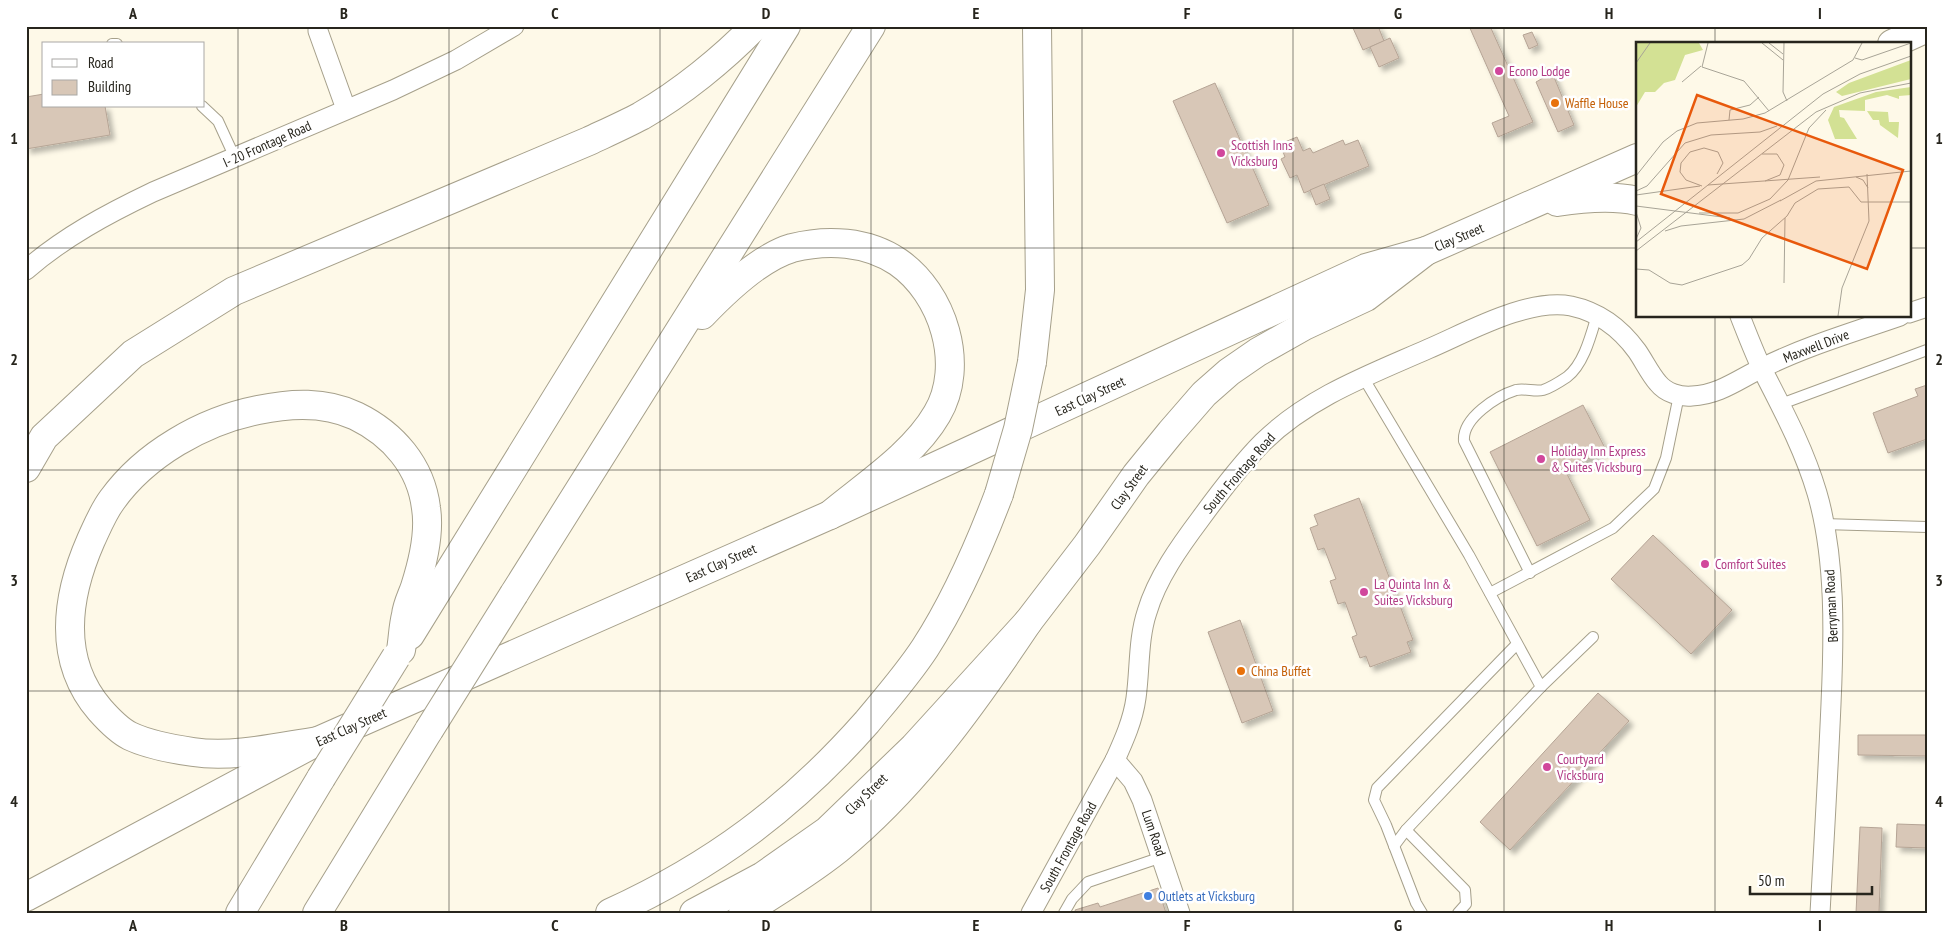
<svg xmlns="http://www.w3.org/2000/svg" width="1953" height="939" font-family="'PT Sans Narrow',sans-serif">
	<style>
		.building { fill: #d8c7b7; stroke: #b5a495; filter: url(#shadow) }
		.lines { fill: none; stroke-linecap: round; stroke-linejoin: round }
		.lane-casing { stroke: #a6a08b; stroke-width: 12 }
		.street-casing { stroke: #a6a08b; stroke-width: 21 }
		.primary-casing { stroke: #a6a08b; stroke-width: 30 }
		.highway-casing { stroke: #a6a08b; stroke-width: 30 }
		.lane { stroke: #fff; stroke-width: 10 }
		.street { stroke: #fff; stroke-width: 19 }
		.primary { stroke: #fff; stroke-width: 28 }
		.highway { stroke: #fff; stroke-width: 28 }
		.highway-bridge-casing { stroke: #a6a08b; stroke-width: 30; stroke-linecap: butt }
		.highway-bridge { stroke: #fff; stroke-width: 28 }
		.grid { fill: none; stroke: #27251d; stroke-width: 1; stroke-opacity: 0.55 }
		.hotel-dot { fill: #d1479c; stroke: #fff; stroke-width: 2 }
		.food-dot { fill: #e8710a; stroke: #fff; stroke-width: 2 }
		.shop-dot { fill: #3f7fe0; stroke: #fff; stroke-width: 2 }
		.labels { text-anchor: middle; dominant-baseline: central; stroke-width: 5; stroke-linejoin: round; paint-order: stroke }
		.hotel-label { font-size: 14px; fill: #b23c85; stroke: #fff; text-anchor: start }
		.food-label { font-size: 14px; fill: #c56008; stroke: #fff; text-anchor: start }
		.street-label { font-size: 14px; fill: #27251d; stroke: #fff }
		.shop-label { font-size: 14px; fill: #366cbe; stroke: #fff; text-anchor: start }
		.inset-road { fill: none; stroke: #a8a497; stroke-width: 1 }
		.view { fill: #e8590c; fill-opacity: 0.15; stroke: #e8590c; stroke-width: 2.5 }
		.inset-edge { fill: none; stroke: #27251d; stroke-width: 2.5 }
		.neatline { fill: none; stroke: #27251d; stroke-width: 2 }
		.grid-label { font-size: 16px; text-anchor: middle; font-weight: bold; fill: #27251d }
	</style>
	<defs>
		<filter id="shadow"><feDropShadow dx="4.5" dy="4.5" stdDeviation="2.5" flood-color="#0004"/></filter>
	</defs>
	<rect width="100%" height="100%" fill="#fef9e8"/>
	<g class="building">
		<polygon points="1352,26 1378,26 1384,41 1363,50"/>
		<polygon points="1469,26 1490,26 1533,122 1498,137 1492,123 1509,116"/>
		<polygon points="1532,32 1538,45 1529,49 1523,35"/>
		<polygon points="1390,38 1399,58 1379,67 1370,47"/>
		<polygon points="1546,68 1547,72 1551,70 1574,125 1558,132 1536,82 1543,78 1540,71"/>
		<polygon points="1215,83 1269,205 1227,223 1173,101"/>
		<polygon points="44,94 44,106 105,106 110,135 26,149 26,97"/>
		<polygon points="1297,137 1303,151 1310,148 1313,153 1343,140 1345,145 1358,140 1369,166 1304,193 1297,175 1290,178 1281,159 1285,157 1280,144"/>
		<polygon points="1324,184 1330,199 1316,205 1310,190"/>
		<polygon points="1927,385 1927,439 1888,453 1873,413 1918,396 1915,389"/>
		<polygon points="1583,405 1606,450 1565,470 1590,520 1537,546 1490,452"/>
		<polygon points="1359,498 1413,640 1407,642 1411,652 1370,667 1366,656 1360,658 1352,637 1357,635 1345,602 1338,604 1330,581 1336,579 1324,548 1318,550 1310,528 1318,525 1314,515"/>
		<polygon points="1653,535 1732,610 1691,654 1611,579"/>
		<polygon points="1240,620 1273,711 1242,723 1208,632"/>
		<polygon points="1598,693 1629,721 1510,850 1480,822"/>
		<polygon points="1858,735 1927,735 1927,756 1858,755"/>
		<polygon points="1897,824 1927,825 1927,848 1896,847"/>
		<polygon points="1860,827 1882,828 1879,913 1856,913"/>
		<polygon points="1158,888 1166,913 1076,913 1075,910 1098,903 1100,907"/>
	</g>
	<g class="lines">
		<g class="lane-casing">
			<g id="lane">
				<polyline points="112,44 117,44"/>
				<polyline points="202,106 218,121 235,158"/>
				<polyline points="1363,377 1469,555 1541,687"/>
				<polyline points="1781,404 1927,350"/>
				<polyline points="1823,524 1927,527"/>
				<path d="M 1530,573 L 1464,441 C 1462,418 1497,396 1516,390 C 1525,388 1535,392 1543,390 C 1550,388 1561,381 1567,377 C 1584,364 1591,335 1597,315"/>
				<polyline points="1490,593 1613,528 1654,489 1666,458 1679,395"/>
				<polyline points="1406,830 1465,890 1466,904 1458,913"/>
				<polyline points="1394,846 1406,830 1541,687 1593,637"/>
				<polyline points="1064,913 1072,899 1088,882 1162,857"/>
				<polyline points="1422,913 1416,903 1386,825 1374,800 1377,788 1517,644"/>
			</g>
		</g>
		<g class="street-casing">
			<g id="street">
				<polyline points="318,26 318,31 346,109"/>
				<path d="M 26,270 C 64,237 107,214 153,192 L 393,90 L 456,60 L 514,26"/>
				<polyline points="1909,313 1927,307"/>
				<path d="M 1740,316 C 1747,334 1754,352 1762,369 C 1783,410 1804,449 1817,493 C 1836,558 1834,637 1831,704 C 1828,774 1824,843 1820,913"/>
				<polyline points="1115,760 1133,781 1142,800 1180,913"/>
				<path d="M 1031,913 L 1115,760 C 1124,740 1133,720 1136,698 C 1140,670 1138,639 1147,612 C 1157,578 1180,546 1201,518 C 1220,492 1240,465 1263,442 C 1309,397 1369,375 1428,349 C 1468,332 1527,298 1571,306 C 1599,312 1621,329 1637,351 C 1644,361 1650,374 1658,383 C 1666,393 1680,397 1692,396 C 1719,395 1739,379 1762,368 C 1806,346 1854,332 1900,316"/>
			</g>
		</g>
		<g class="primary-casing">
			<g id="primary">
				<polyline points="1892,44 1927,28"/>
				<path d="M 1557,202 C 1583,198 1611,195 1637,201"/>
				<polyline points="26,897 318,741 830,515 1366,268 1426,251"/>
				<polyline points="694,913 763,876 827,831 914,747 1028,622 1087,545 1136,475 1171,432 1204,394 1229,372 1258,352 1304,326 1366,297 1426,251 1637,158"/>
			</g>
		</g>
		<g class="highway-casing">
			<g id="highway">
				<path d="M 702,315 C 724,292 761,257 792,248 C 827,239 867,241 898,262 C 943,293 966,365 937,414 C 914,454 866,485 830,515"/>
				<polyline points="1032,362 1040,290 1037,26"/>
				<path d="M 26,468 L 44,437 L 133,354 L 234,291 L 589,141 C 606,133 624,125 641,116 C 681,93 723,59 755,26"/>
				<polyline points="514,594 871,26"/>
				<polyline points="410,635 786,26"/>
				<path d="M 318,741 C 278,747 233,758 193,752 C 172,749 149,745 130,736 C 118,730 108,719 100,710 C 57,660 66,597 91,540 C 97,527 103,512 112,500 C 145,454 203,421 258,410 C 291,403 325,401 356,416 C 393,434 421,466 426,508 C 430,533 423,562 415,587 C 412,596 407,605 406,615 C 403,627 403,638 401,650"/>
				<polyline points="240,913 321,778"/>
				<polyline points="317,913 429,730"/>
				<path d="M 610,913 C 713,866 792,807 867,722 C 887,698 908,674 925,648 C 956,600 979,547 999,494"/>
				<path d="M 743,913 C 775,893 808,873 838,849 C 915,786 973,704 1028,622"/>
			</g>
		</g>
		<use href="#lane" class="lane"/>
		<use href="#street" class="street"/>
		<use href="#primary" class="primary"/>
		<use href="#highway" class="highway"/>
		<g class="highway-bridge-casing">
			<g id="highway-bridge">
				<polyline points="999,494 1018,429 1032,362"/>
				<polyline points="429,730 514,594"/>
				<polyline points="321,778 396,657"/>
			</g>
		</g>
		<use href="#highway-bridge" class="highway-bridge"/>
	</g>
	<path class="grid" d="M 238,26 L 238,913M 449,26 L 449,913M 660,26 L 660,913M 871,26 L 871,913M 1082,26 L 1082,913M 1293,26 L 1293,913M 1504,26 L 1504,913M 1715,26 L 1715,44M 26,248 L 1637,248M 1909,248 L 1927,248M 1715,316 L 1715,913M 26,470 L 1927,470M 26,691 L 1927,691"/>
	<g class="hotel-dot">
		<circle cx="1499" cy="71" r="5"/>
		<circle cx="1221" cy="153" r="5"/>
		<circle cx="1541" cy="459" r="5"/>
		<circle cx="1705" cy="564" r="5"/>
		<circle cx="1364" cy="592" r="5"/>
		<circle cx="1547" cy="767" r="5"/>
	</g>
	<g class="food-dot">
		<circle cx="1555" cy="103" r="5"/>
		<circle cx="1241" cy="671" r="5"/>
	</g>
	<circle class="shop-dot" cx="1148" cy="896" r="5"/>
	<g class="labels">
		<g class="hotel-label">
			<text x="1509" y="71">Econo Lodge</text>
			<text x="1231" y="145">Scottish Inns<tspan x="1231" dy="16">Vicksburg</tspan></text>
			<text x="1551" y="451">Holiday Inn Express<tspan x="1551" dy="16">&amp; Suites Vicksburg</tspan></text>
			<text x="1715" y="564">Comfort Suites</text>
			<text x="1374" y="584">La Quinta Inn &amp;<tspan x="1374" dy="16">Suites Vicksburg</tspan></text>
			<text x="1557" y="759">Courtyard<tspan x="1557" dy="16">Vicksburg</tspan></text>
		</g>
		<g class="food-label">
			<text x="1565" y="103">Waffle House</text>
			<text x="1251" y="671">China Buffet</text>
		</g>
		<g class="street-label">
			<text transform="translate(267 144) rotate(-24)">I- 20 Frontage Road</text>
			<text transform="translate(1459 237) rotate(-23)">Clay Street</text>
			<text transform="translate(1816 346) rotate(-21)">Maxwell Drive</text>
			<text transform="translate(1090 396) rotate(-25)">East Clay Street</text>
			<text transform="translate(1239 473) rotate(-49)">South Frontage Road</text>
			<text transform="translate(1129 487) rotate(-54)">Clay Street</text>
			<text transform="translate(721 563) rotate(-24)">East Clay Street</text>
			<text transform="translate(1831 606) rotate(-93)">Berryman Road</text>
			<text transform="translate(351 727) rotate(-24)">East Clay Street</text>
			<text transform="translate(866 794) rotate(-44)">Clay Street</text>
			<text transform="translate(1154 833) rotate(71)">Lum Road</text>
			<text transform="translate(1068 847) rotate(-61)">South Frontage Road</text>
		</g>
		<g class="shop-label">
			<text x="1158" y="896">Outlets at Vicksburg</text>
		</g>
	</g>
	<g transform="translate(1636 42)">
		<rect width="275" height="275" fill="#fef9e8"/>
		<path d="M 0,1 L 63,1 L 67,8 L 49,13 L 39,38 L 28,41 L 19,50 L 9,50 L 0,65 ZM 275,18 L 275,37 L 206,54 L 200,50 L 213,41 ZM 275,45 L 275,53 L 263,54 L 263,57 L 251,53 L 229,58 L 229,69 L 203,68 L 204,75 L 208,76 L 221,97 L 199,97 L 192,78 L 198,65 L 240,50 ZM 231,69 L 252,70 L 253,80 L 263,80 L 262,96 L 244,83 L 243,78 L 237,78 Z" fill="#d3e194"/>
		<path class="inset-road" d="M 72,1 L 66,25 L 108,39 L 133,69M 126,1 L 147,18M 133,1 L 147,12M 148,1 L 147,50 L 151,59M 219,16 L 226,18 L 275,1M 0,21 L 14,1M 46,40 L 65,24M 93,78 L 94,68 L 114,63 L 123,55M 126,112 L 141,112 L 148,123 L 144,133 L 129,139M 0,134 L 27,100 L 41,89 L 61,81 L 107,77 L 129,71 L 217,18 L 226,1M 220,135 L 227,138 L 232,146M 72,143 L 184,135M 66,144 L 50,138 L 44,130 L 45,121 L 54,110 L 68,106 L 82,110 L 87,121 L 81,132M 0,149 L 11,144 L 49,101 L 75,93 L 124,90 L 141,84M 0,153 L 64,144M 144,159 L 180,139 L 275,129M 0,164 L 94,176M 0,170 L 5,186 L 0,197M 63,171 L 102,171 L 134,157 L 152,138 L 173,86 L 190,68M 29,189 L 45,184 L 108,177 L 145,158M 0,200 L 187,52 L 224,32 L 275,14M 0,209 L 180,70 L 224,51 L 275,41M 0,227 L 13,228 L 34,241 L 46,243 L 106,223 L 113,217 L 126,196 L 151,174 L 159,161 L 182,147 L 213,145 L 225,160 L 275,160M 148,241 L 149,176M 202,274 L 206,246 L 233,179 L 231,132"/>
		<path class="view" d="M 61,53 L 267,128 L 231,227 L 25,152 Z"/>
		<rect width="275" height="275" class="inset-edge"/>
	</g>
	<rect width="1953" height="939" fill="none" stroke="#ffffff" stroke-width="55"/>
	<rect x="42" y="42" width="162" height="65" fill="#ffffff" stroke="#a9a8a5"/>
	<rect x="52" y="59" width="25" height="8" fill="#ffffff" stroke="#a9a8a5"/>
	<text x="88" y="68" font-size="15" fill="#27251d">Road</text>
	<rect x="52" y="80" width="25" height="15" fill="#d8c7b7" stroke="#a9a8a5"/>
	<text x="88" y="92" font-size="15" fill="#27251d">Building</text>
	<path d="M1750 886v8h122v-8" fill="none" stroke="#27251d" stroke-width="2.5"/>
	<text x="1758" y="886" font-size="15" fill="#27251d" stroke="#ffffff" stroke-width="4" paint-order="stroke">50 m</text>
	<rect x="28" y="28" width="1898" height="884" class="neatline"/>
	<g class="grid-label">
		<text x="133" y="19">A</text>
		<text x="344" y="19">B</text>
		<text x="555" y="19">C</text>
		<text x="766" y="19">D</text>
		<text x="976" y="19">E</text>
		<text x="1187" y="19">F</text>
		<text x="1398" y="19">G</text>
		<text x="1609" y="19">H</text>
		<text x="1820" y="19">I</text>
		<text x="14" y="144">1</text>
		<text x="1939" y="144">1</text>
		<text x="14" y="365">2</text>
		<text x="1939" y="365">2</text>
		<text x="14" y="586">3</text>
		<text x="1939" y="586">3</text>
		<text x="14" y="807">4</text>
		<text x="1939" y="807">4</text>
		<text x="133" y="931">A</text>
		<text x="344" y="931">B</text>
		<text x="555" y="931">C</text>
		<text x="766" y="931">D</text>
		<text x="976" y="931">E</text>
		<text x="1187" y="931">F</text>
		<text x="1398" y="931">G</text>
		<text x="1609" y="931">H</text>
		<text x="1820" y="931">I</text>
	</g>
</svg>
